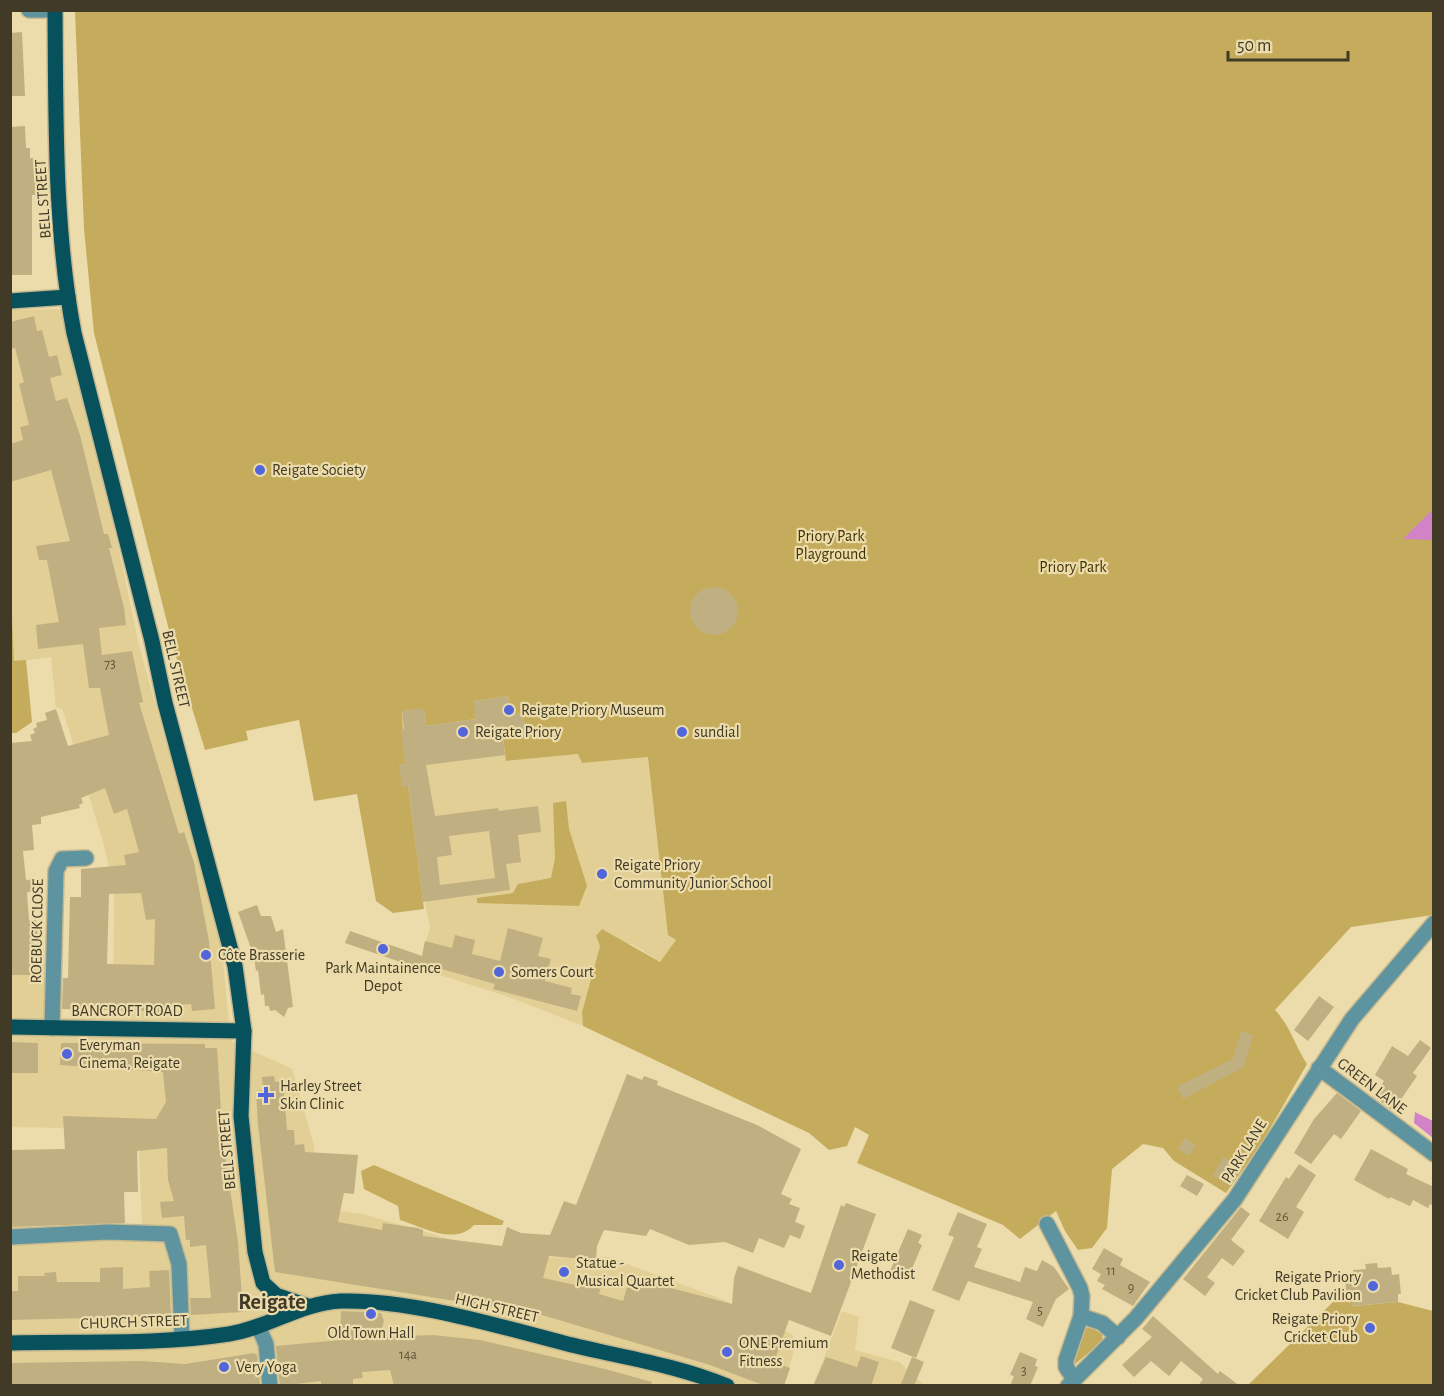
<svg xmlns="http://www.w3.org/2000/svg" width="1444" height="1396" font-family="'Alegreya Sans',sans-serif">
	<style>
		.built { fill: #e1cf96 }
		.green { fill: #c5ac5d }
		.water { fill: #d282c7 }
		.building { fill: #c0b081; fill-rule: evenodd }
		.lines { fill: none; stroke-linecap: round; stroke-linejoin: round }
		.minor-casing { stroke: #c6b88e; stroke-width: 18 }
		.major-casing { stroke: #c6b88e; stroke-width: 18 }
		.minor { stroke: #5e949f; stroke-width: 15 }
		.major { stroke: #07515d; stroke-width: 15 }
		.poi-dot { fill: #5265da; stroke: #ecdcab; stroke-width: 2 }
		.labels { text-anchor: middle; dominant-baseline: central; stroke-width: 4.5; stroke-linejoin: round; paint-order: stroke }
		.number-label { font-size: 14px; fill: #60583d }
		.street-label { font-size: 16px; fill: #403a26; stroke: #ecdcab }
		.poi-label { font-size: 16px; fill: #403a26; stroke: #ecdcab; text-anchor: start }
		.park-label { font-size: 16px; fill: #403302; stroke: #ecdcab }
		.district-label { font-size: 22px; font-weight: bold; fill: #403a26; stroke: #ecdcab }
	</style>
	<rect width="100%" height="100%" fill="#ecdcab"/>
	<g class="built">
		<polygon points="63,309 99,457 139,645 221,941 231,1041 292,1069 314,1145 315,1208 363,1214 515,1258 608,1257 724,1300 793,1335 796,1343 784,1385 11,1385 10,1227 142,1224 139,1151 65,1155 64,1128 11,1127 11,949 44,948 47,1018 113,1017 114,888 103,842 65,717 62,709 56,707 51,657 14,662 11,623 11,310"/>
		<polygon points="508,696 511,714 523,713 503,738 506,761 579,754 582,763 658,756 790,794 660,962 632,944 600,946 582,1012 583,1026 509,997 418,968 430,928 399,765 411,763 404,753 402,711 424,708 426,726 475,719 473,701"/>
		<polygon points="842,1311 859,1317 855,1350 899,1362 924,1385 813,1386"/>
	</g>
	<g class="green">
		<path d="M 75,11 L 1433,11 L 1433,915 L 1351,927 L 1275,1010 C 1291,1027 1294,1044 1307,1064 L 1260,1146 L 1226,1193 L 1174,1161 L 1163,1148 L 1143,1144 L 1112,1169 L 1107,1228 L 1092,1248 L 1078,1250 L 1065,1231 L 1056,1211 L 1020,1239 L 1003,1225 L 857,1163 L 869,1135 L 855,1127 L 847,1146 L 829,1150 L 809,1133 L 583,1026 L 582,1012 L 600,946 L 596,936 L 602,929 L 660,962 L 676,940 L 668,935 L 648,757 L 582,763 L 578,754 L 506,761 L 503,738 L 523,713 L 511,715 L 508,696 L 474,701 L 476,719 L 426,726 L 424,709 L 402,711 L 404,752 L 411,763 L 399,765 L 408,786 L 424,909 L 393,913 L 376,901 L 357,794 L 314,801 L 299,720 L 246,731 L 248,740 L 205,750 L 174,650 L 94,333 L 84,229 Z"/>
		<polygon points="11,598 14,661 26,660 32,722 16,733 11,733"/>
		<polygon points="566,801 569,829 587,886 579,906 477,903 477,898 513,893 518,884 551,878 555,858 553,803"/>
		<path d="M 374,1165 L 504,1221 L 502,1225 L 474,1225 C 454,1246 423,1227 400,1220 L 398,1206 L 364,1189 L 361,1171 Z"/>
		<polygon points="1352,1299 1353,1306 1398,1302 1433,1311 1433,1385 1247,1386 1334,1301"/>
		<polygon points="1091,1327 1102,1334 1103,1341 1075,1364 1073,1363 1081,1334 1086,1328"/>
	</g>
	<g class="water">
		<polygon points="1433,509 1432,540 1403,539"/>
		<polygon points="1415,1112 1433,1121 1433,1138 1414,1123"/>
	</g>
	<g class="building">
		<polygon points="22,32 25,96 10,96 10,33"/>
		<polygon points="25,126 26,148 30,148 30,158 37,158 39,195 32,195 32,275 10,275 10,127"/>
		<path d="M 34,316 L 37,331 L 42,330 L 49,357 L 57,355 L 62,375 L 50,378 L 56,401 L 67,398 L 80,435 L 104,534 L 108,534 L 112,548 L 109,548 L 124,608 L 126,625 L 99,628 L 102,655 L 132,651 L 143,702 L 139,703 L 179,834 L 184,832 L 194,863 L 209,941 L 215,1009 L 192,1011 L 191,1004 L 166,1006 L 166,1012 L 153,1013 L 153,1011 L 62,1009 L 63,978 L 68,978 L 70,897 L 81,897 L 81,869 L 126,865 L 124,855 L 139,852 L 127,809 L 114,814 L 105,788 L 81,798 L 83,803 L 79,805 L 80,808 L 41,817 L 41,824 L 32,825 L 34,850 L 23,851 L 26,880 L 38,879 L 39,891 L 27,892 L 29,920 L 36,920 L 38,939 L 34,940 L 35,975 L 10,975 L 10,743 L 32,741 L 30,735 L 35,733 L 33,729 L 37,727 L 36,723 L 47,720 L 45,713 L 56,709 L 68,746 L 109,735 L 100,688 L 89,688 L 83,644 L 38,649 L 36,625 L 59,622 L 47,560 L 39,560 L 36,546 L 70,541 L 51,470 L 10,482 L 10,444 L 23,440 L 20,427 L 29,425 L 19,384 L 24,382 L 15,348 L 10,349 L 10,322 ZM 141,893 L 146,920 L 155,919 L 154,965 L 107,964 L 109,894 Z"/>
		<circle cx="714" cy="611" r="24"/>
		<path d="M 508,696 L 511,714 L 523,713 L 526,735 L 503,738 L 505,755 L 426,765 L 435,816 L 498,808 L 499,811 L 538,806 L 541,832 L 518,835 L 521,862 L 506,864 L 510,890 L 423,902 L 408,786 L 402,787 L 399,765 L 405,764 L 401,730 L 404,729 L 402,711 L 424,708 L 426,726 L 476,719 L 473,701 ZM 489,831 L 495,878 L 440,885 L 437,857 L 452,855 L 449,836 Z"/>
		<polygon points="257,905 261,916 271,916 276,932 283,929 293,1007 288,1008 284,1017 275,1010 270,1011 269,1006 265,1006 264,994 261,995 258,970 256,971 254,957 238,912"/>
		<polygon points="508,928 543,938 538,956 551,959 545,981 572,988 571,994 581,996 577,1011 493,989 495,984 420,963 418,968 345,943 350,931 422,956 425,941 452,948 455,935 475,940 472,954 500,961"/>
		<polygon points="1319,996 1334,1007 1308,1041 1294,1030"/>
		<polygon points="1241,1031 1253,1035 1244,1067 1183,1099 1177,1087 1233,1059"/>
		<polygon points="1420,1040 1431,1048 1413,1073 1417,1076 1393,1111 1373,1096 1384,1081 1375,1075 1392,1046 1408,1056"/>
		<polygon points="10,1042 38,1043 38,1073 10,1073"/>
		<polygon points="61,1043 205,1044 205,1048 217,1048 223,1143 238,1242 243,1312 191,1315 190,1298 211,1298 206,1245 190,1247 190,1240 186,1240 184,1216 162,1218 160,1202 174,1201 168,1180 167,1148 137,1151 138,1192 124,1192 125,1223 10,1227 10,1150 65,1149 63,1116 156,1119 166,1102 163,1072 60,1065"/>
		<polygon points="627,1074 642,1080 644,1076 658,1081 657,1085 757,1125 801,1149 781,1194 792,1199 789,1204 800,1208 795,1222 805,1226 800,1239 790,1235 784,1248 759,1238 753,1253 725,1242 689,1245 650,1229 646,1236 604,1230 597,1246 596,1260 549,1256 543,1278 580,1286 581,1281 601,1287 599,1294 623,1301 627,1288 637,1279 732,1304 734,1278 738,1266 811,1293 841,1205 844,1207 846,1203 876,1214 831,1336 789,1320 774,1362 790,1368 784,1386 765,1386 710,1365 542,1315 275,1272 258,1125 256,1091 263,1090 262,1077 274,1076 275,1082 283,1081 287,1130 294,1130 295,1145 304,1144 305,1152 358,1155 354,1194 344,1193 338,1222 382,1230 383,1223 418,1228 423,1230 423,1236 502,1246 507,1227 521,1233 550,1235 564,1201 576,1205"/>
		<polygon points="1337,1093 1361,1111 1341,1139 1334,1134 1311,1164 1294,1153 1314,1119"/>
		<polygon points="1185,1138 1196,1146 1189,1156 1178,1149"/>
		<polygon points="1371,1149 1408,1169 1406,1174 1434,1187 1434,1206 1430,1204 1428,1208 1413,1200 1410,1206 1390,1197 1389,1199 1354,1180"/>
		<polygon points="1223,1157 1242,1167 1231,1186 1213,1176"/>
		<polygon points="1299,1164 1316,1175 1296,1207 1304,1212 1288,1239 1259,1221 1286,1177 1289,1179"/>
		<polygon points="1187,1175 1204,1184 1197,1196 1180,1186"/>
		<polygon points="1241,1207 1250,1214 1231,1240 1245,1251 1233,1266 1222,1258 1207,1277 1215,1283 1205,1296 1183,1279"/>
		<polygon points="958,1212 987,1224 977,1247 982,1249 974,1267 1020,1282 1025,1267 1037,1271 1042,1260 1054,1267 1069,1289 1056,1299 1043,1327 1026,1319 1033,1302 968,1281 959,1301 932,1290 954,1237 948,1235"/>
		<polygon points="908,1229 922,1235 918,1243 922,1245 908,1278 890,1271"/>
		<polygon points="1104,1248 1123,1259 1120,1265 1150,1282 1133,1306 1102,1289 1105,1285 1097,1281 1101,1274 1092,1269"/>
		<polygon points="1377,1263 1378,1268 1391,1267 1392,1275 1399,1274 1401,1294 1398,1294 1398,1302 1352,1306 1352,1299 1347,1299 1345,1278 1353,1277 1353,1270 1366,1269 1365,1264"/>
		<polygon points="123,1267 123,1289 150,1287 149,1271 169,1270 171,1316 10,1320 10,1291 18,1291 18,1276 45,1276 44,1273 56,1272 57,1282 100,1282 100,1268"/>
		<polygon points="910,1300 935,1310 916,1358 891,1348"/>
		<polygon points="341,1311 381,1313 384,1321 379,1337 433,1335 480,1340 605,1369 652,1382 651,1386 394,1386 390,1370 362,1372 363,1378 353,1379 353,1386 321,1386 321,1381 280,1386 276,1346 340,1340"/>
		<polygon points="1153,1316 1218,1374 1220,1371 1240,1386 1198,1386 1203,1379 1181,1361 1169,1376 1151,1361 1134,1377 1122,1365 1152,1337 1142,1329"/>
		<polygon points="1020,1352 1037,1359 1035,1366 1038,1367 1030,1386 1010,1386 1014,1376 1010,1375"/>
		<polygon points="254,1353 257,1355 260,1386 10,1386 10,1363 142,1361 185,1364"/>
		<polygon points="861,1356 879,1362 871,1386 813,1386 826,1357 857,1367"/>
		<polygon points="912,1357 924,1362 914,1386 900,1386"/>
	</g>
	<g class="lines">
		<g class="minor-casing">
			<g id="minor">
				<polyline points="29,10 48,10"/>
				<polyline points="52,1028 56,871 62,859 86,858"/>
				<polyline points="1319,1068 1434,1154"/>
				<polyline points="1047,1224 1080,1288 1082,1296 1081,1316 1066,1360 1066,1367 1074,1379"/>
				<polyline points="10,1237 108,1232 170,1234 179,1264 182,1339"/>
				<polyline points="1081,1316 1102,1323 1118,1337"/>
				<polyline points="258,1326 266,1344 270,1386"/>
				<polyline points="1068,1386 1136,1318 1235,1199 1352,1019 1434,923"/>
			</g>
		</g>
		<g class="major-casing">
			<g id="major">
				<path d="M 55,10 C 56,117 54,228 74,333 L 152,641 L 165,703 L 235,966 L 244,1031 L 241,1116 L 255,1252 L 263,1283 L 276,1295 L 308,1306"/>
				<polyline points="10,301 68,297"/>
				<polyline points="10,1027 244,1031"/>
				<path d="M 10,1343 C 83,1341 157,1345 229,1334 C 268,1328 300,1303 341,1301 C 411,1299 497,1326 564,1343 C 619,1357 674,1364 727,1386"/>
			</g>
		</g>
		<use href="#minor" class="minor"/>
		<use href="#major" class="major"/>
	</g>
	<g class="poi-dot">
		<circle cx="260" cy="470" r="6"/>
		<circle cx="509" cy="710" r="6"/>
		<circle cx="463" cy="732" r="6"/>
		<circle cx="682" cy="732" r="6"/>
		<circle cx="602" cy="874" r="6"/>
		<circle cx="383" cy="949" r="6"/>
		<circle cx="206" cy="955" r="6"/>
		<circle cx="499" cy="972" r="6"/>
		<circle cx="67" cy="1054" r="6"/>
		<path d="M263 1086h6v6h6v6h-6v6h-6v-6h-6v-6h6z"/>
		<circle cx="839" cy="1265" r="6"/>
		<circle cx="564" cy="1272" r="6"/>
		<circle cx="1373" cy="1286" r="6"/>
		<circle cx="371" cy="1314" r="6"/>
		<circle cx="1370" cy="1328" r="6"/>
		<circle cx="727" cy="1352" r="6"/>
		<circle cx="224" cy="1367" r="6"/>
	</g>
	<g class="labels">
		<g class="number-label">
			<text x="110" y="664">73</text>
			<text x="1282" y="1217">26</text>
			<text x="1111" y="1271">11</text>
			<text x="1131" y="1288">9</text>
			<text x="1040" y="1311">5</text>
			<text x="408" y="1355">14a</text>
			<text x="1024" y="1371">3</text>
		</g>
		<g class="street-label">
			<text transform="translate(43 199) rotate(-94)">BELL STREET</text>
			<text transform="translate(176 669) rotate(77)">BELL STREET</text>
			<text transform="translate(37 931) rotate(-89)">ROEBUCK CLOSE</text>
			<text x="127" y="1011">BANCROFT ROAD</text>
			<text transform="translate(1372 1086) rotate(37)">GREEN LANE</text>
			<text transform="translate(227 1150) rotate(-95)">BELL STREET</text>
			<text transform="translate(1244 1151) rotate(-58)">PARK LANE</text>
			<text transform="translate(497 1308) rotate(13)">HIGH STREET</text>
			<text transform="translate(134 1322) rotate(-2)">CHURCH STREET</text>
		</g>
		<g class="poi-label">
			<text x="272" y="470">Reigate Society</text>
			<text x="521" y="710">Reigate Priory Museum</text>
			<text x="475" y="732">Reigate Priory</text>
			<text x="694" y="732">sundial</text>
			<text x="614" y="865">Reigate Priory<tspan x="614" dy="18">Community Junior School</tspan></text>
			<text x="218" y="955">Côte Brasserie</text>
			<text x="383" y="968" text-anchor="middle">Park Maintainence<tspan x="383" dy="18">Depot</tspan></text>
			<text x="511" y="972">Somers Court</text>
			<text x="79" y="1045">Everyman<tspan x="79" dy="18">Cinema, Reigate</tspan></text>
			<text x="280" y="1086">Harley Street<tspan x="280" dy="18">Skin Clinic</tspan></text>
			<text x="851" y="1256">Reigate<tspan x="851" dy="18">Methodist</tspan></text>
			<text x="576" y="1263">Statue -<tspan x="576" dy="18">Musical Quartet</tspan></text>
			<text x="1361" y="1277" text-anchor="end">Reigate Priory<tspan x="1361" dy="18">Cricket Club Pavilion</tspan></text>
			<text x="1358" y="1319" text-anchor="end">Reigate Priory<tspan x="1358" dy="18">Cricket Club</tspan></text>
			<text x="371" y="1333" text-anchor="middle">Old Town Hall</text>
			<text x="739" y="1343">ONE Premium<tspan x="739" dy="18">Fitness</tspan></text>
			<text x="236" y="1367">Very Yoga</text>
		</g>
		<g class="park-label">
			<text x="831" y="536">Priory Park<tspan x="831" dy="18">Playground</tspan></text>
			<text x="1073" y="567">Priory Park</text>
		</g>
		<g class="district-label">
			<text x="272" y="1302">Reigate</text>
		</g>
	</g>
	<rect width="1444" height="1396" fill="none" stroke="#403a26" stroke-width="24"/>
	<path d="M1228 51v9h120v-9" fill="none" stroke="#403a26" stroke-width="3"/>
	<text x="1237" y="51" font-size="18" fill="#403a26" stroke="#ecdcab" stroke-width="4.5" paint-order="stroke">50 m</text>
</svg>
